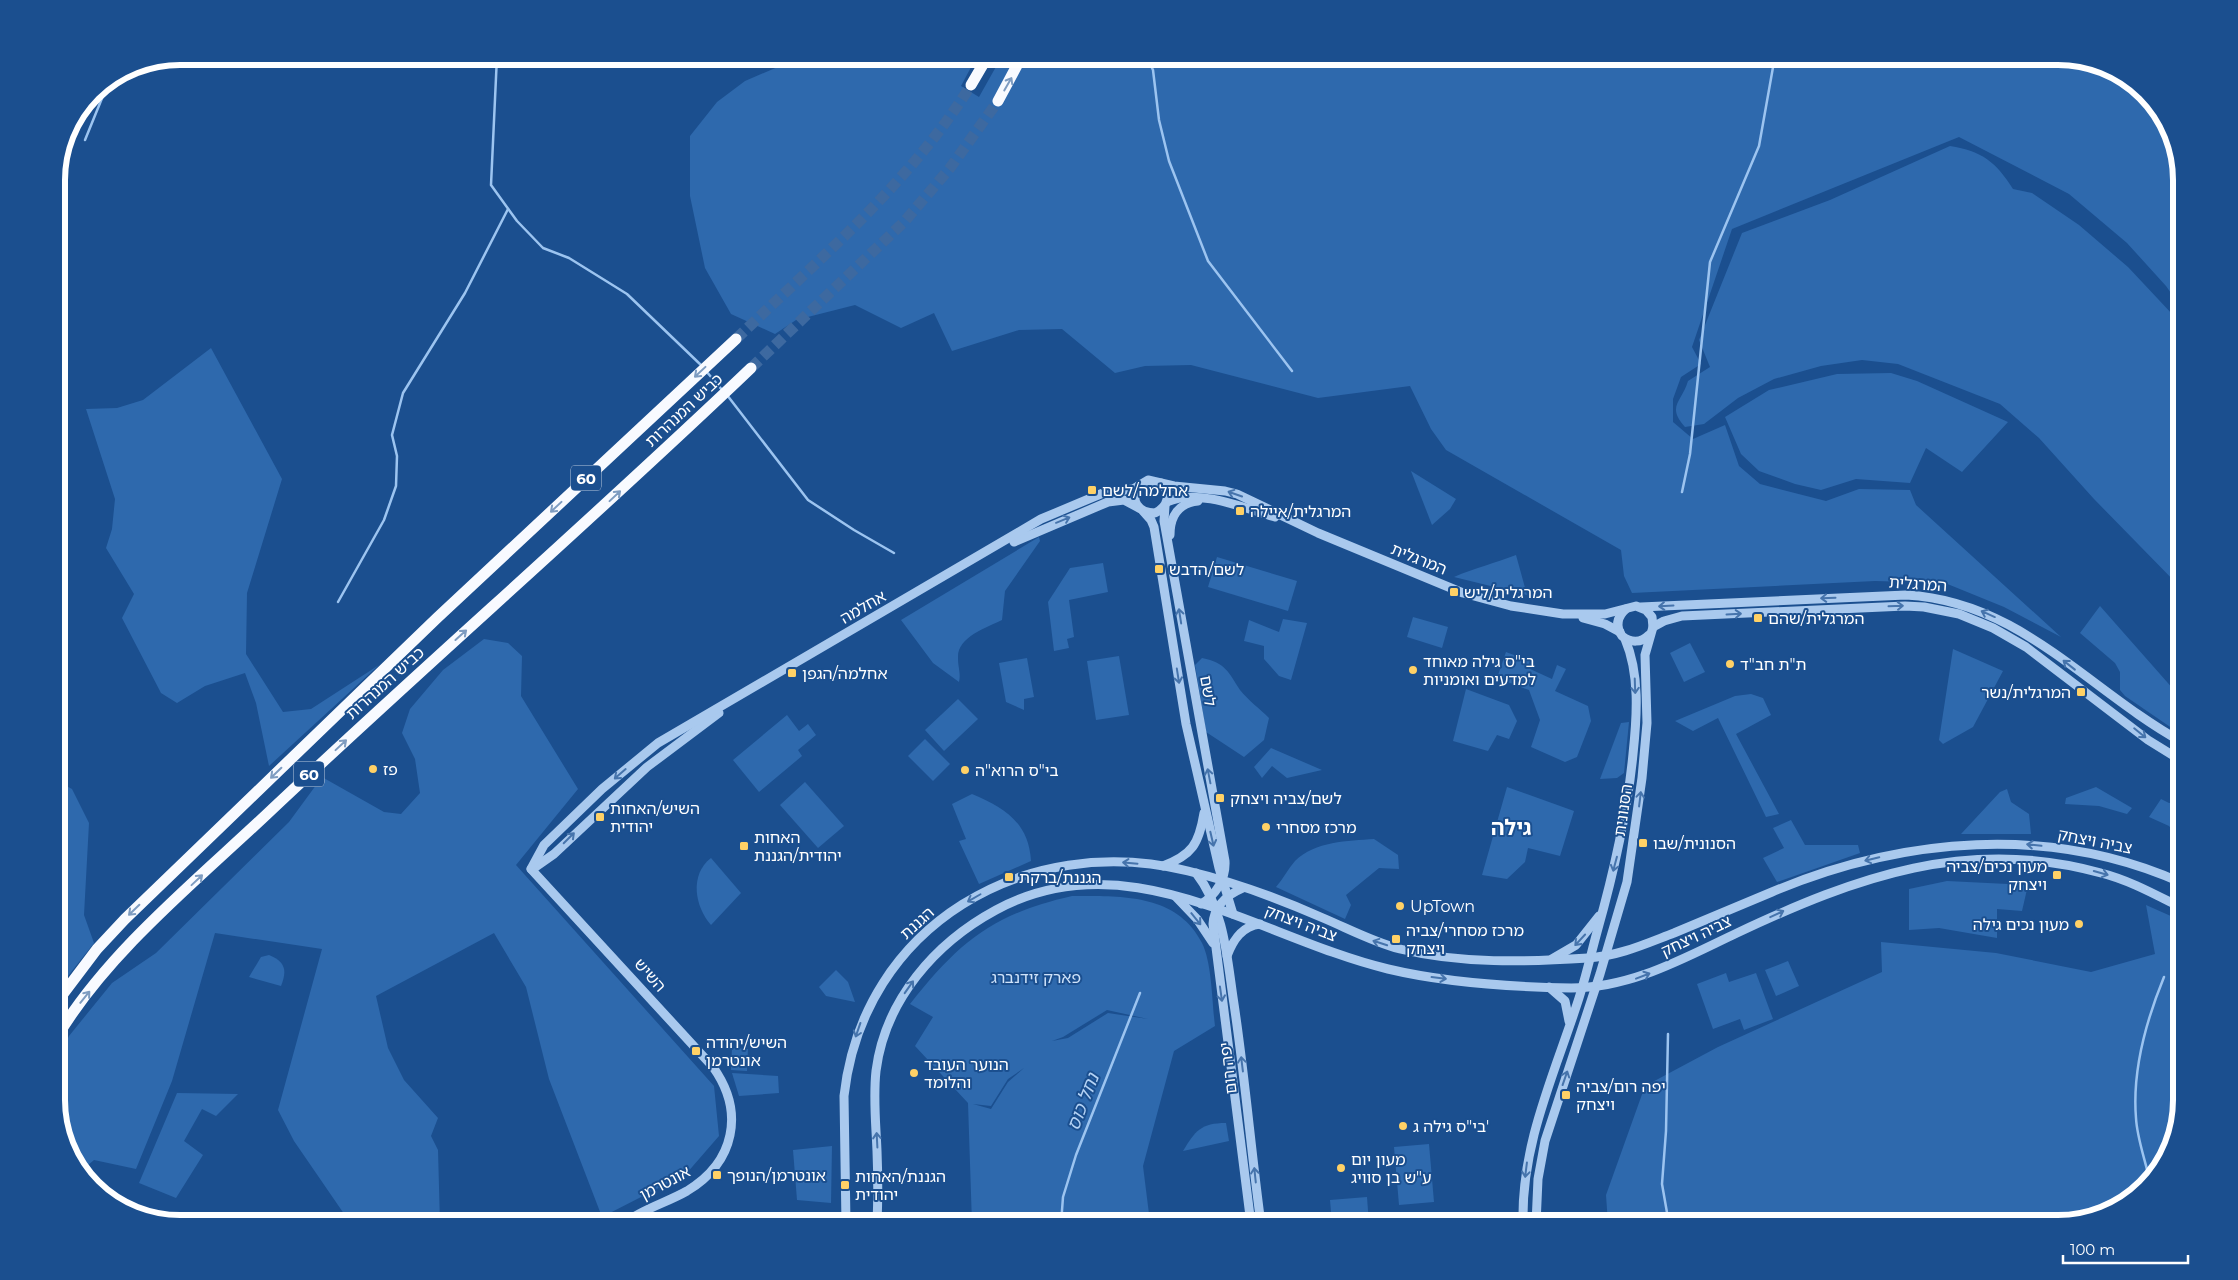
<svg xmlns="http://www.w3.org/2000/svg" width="2238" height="1280" font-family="Montserrat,'Noto Sans Hebrew',sans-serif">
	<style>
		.green { fill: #2e69ad; fill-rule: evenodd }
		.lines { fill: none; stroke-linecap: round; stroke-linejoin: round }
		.stream { stroke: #9cc4f0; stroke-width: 2.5 }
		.trunk-tunnel { stroke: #3d69a0; stroke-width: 11; stroke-dasharray: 11 5.5; stroke-linecap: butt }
		.tertiary { stroke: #a9c9ee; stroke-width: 9 }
		.trunk { stroke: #f8faff; stroke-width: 11 }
		.oneway { stroke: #7e9cc1 }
		.oneway2 { stroke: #4674ac }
		.poi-dot { fill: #ffd166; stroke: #1b4f8f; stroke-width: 2 }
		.labels { text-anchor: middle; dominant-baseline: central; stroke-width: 4; stroke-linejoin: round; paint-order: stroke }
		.shield { fill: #1b4f8f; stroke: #bbcadd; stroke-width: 1 }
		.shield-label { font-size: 15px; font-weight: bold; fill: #fff }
		.street-label { font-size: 16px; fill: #fff; stroke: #1b4f8f }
		.poi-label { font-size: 16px; fill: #fff; stroke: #1b4f8f; text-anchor: start }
		.park-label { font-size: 16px; fill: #cfe3fa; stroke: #1b4f8f }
		.water-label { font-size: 18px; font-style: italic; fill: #b5d3f5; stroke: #1b4f8f }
		.district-label { font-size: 21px; font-weight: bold; fill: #fff; stroke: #1b4f8f }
		.rim { fill: none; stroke: #fff; stroke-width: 6 }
	</style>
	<rect width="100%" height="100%" fill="#1b4f8f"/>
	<g class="green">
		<polygon points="832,56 977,56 961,86 979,97 1002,56 2058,56 2120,73 2165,118 2181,172 2182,309 2166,286 2127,243 2069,194 1959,137 1732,229 1692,347 1701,364 1681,377 1673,399 1673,422 1693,439 1725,425 1739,466 1760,484 1826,501 1859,489 1910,490 1916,505 2061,637 2004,607 1945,583 1875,581 1632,593 1624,576 1621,550 1446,450 1431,429 1410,386 1318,398 1191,365 1145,366 1115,373 1062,329 1019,330 952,351 934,313 901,328 855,305 796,320 775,334 731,314 705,268 690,196 690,136 717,102 745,81 787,63"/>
		<path d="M 1950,146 C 1982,151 1996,162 2013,189 L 2032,193 L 2079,225 L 2128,267 L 2173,315 L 2182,327 L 2182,589 L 2094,499 L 2039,438 L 2000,404 L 1898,364 L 1862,360 L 1821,366 L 1774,379 L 1738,398 L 1704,424 L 1685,427 C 1666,406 1682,402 1688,381 L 1710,367 L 1699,340 L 1742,233 L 1830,200 Z"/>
		<polygon points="211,348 282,479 247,593 246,654 283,712 311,709 379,665 269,766 256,703 245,673 205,686 177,703 161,693 122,618 134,594 106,548 112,529 115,499 86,409 117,408 143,400"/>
		<polygon points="1891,373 1917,381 2008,422 1962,472 1926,448 1910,483 1856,479 1821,490 1795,484 1759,471 1741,454 1725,417 1769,390 1837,374"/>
		<polygon points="1411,471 1456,499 1450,509 1432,525"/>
		<path d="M 1039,537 L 1040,541 L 1005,591 L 1002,620 C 986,628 957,637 958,658 C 958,668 961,673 959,682 L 933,663 L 901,620 Z"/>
		<path d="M 1516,555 L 1527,595 L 1454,577 C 1474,568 1496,563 1516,555 Z"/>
		<polygon points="1217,557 1297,581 1288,611 1208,587"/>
		<polygon points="1103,563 1108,592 1069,600 1074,637 1067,639 1069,648 1054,651 1048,602 1070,568"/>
		<polygon points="2100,606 2182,699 2182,735 2125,696 2120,690 2120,672 2115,663 2080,633"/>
		<polygon points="1413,617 1448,627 1442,648 1407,637"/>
		<polygon points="1283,619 1307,623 1291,680 1279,676 1264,659 1264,646 1244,641 1249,620 1279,632"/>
		<polygon points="484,639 508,643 522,656 521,696 578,789 516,865 714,1086 719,1136 686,1174 602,1217 549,1079 526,987 494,933 376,996 388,1048 404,1080 438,1118 431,1136 438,1150 440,1224 351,1224 294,1141 278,1110 322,949 215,933 172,1081 136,1169 94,1160 81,1171 73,1162 57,1108 57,1060 69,1036 112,983 156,953 289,822 322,777 384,812 401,814 420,793 415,759 402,733 410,709 443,670"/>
		<polygon points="1690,643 1705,672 1684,682 1670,653"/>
		<polygon points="1953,649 2003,671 1973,727 1943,744 1939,740"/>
		<polygon points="1506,652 1530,661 1528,668 1552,679 1557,665 1566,669 1555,691 1588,706 1591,721 1577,757 1565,762 1531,747 1540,720 1529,690 1497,678"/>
		<polygon points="1119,656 1129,715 1096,720 1087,661"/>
		<polygon points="1027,658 1034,697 1024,699 1024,710 1006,702 999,663"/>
		<path d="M 1202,658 C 1226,663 1228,672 1240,690 C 1248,700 1260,709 1269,718 L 1264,740 L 1244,757 L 1206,732 L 1195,665 Z"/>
		<polygon points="1466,689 1509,705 1517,721 1509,739 1497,735 1488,751 1453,741"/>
		<polygon points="1751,694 1763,698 1771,715 1736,734 1779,814 1766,817 1718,718 1693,731 1675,721 1735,696"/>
		<polygon points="958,699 978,719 944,751 925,730"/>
		<polygon points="787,715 799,731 808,724 816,735 798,750 802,756 759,792 733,760"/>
		<polygon points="1629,722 1624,773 1617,778 1600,779 1621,723"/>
		<polygon points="925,739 950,764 933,781 908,756"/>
		<polygon points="1271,748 1322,770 1287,778 1272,766 1262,778 1254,767"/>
		<polygon points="57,781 72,789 89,823 84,915 94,943 57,990"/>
		<polygon points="805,782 844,826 818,848 780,805"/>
		<polygon points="1507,787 1574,811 1560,856 1528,848 1525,862 1507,879 1482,875"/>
		<polygon points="2096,787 2132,808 2127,814 2099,806 2065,804 2066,798"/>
		<polygon points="2007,789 2011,802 2029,814 2031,834 1961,834 2000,792"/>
		<path d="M 972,794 C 1005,808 1029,823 1031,861 L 979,884 L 959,841 L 966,839 L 952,804 Z"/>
		<polygon points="2161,799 2169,803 2179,802 2182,799 2182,836 2175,833 2169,826 2149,817"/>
		<polygon points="1791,820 1805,845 1858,845 1860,853 1777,882 1763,858 1784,848 1773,828"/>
		<path d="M 1374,839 L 1398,855 L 1399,869 L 1379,868 L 1346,895 L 1351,905 L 1345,919 L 1276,887 C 1283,879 1288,869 1295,861 C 1315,841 1348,841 1374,839 Z"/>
		<path d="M 711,858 L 741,893 L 711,925 C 695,907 689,875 711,858 Z"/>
		<polygon points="1947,881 2028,885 2022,911 1997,909 1997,938 1939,928 1909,930 1909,889"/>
		<path d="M 1072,896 C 1119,896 1177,893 1202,943 C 1212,963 1212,1002 1215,1026 L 1174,1051 L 1143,1166 L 1149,1214 L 1141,1224 L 972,1224 L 968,1103 L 915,1046 L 933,1017 L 910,1004 C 960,941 993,914 1072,896 ZM 1107,1010 L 1148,1019 L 1108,1013 L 1068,1038 L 1052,1041 L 1063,1037 ZM 1024,1068 L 1008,1082 L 991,1109 L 973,1104 L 991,1106 L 1008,1079 Z"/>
		<polygon points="2146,905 2182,921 2182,1100 2165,1162 2120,1207 2058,1224 1608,1224 1606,1195 1645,1086 1718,1047 1882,972 1881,942 1996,953 2091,972 2155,954"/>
		<path d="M 269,955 C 286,962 287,971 281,986 L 249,977 L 261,957 Z"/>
		<polygon points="1788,961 1799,986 1776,996 1765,970"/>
		<polygon points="836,970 848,982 855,1002 826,996 819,987"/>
		<polygon points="1726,973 1729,982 1756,973 1773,1019 1744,1030 1740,1019 1713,1029 1697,984"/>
		<polygon points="732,1048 748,1049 747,1071 731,1070"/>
		<polygon points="732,1073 778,1076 779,1093 739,1096"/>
		<polygon points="177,1093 238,1094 216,1116 202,1109 184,1141 203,1155 176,1198 139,1183"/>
		<path d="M 1226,1123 L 1229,1141 L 1183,1151 C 1195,1131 1201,1123 1226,1123 Z"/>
		<polygon points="1429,1144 1434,1202 1399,1205 1394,1147"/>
		<polygon points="832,1146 831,1203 797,1200 793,1150"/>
		<polygon points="1367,1197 1369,1224 1332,1224 1330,1200"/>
	</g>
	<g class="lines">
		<g class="stream">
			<polyline points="497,56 491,185 517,221 543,248 569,258 627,294 702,366"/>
			<polyline points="1146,56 1153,70 1159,120 1169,161 1208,261 1292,371"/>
			<polyline points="85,140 109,81"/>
			<polyline points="706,371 723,391"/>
			<polyline points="727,395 808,500 854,530 894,553"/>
			<polyline points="1682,492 1690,454 1710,262 1759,146 1775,56"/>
			<polyline points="338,602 384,520 396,486 397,456 392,435 403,393 465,293 508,209"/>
			<polyline points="1668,1034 1666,1131 1662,1184 1669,1224"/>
			<path d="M 2149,1178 C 2145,1159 2137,1138 2136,1118 C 2132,1070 2146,1021 2164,977"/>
			<polyline points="1061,1224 1063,1197 1076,1155 1140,993"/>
		</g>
		<g class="trunk-tunnel">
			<path d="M 736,339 C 818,260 910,183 971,85"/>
			<polyline points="751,368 904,222 950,168 998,101"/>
		</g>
		<g class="tertiary">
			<path d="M 1139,485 C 1129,500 1138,513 1155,513 C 1168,507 1172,493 1161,483"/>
			<path d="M 1167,502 C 1197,488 1244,508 1275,517"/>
			<path d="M 1165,506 L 1164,521 L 1225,861 C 1226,879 1216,895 1201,904"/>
			<polyline points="1143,511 1151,520 1154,527 1186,724 1219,868 1233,914"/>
			<path d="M 1170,535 C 1170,516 1179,503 1198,501"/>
			<polyline points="1014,542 1108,502 1124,500 1139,508"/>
			<path d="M 1641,607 L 1906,595 C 2020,601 2088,690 2182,742"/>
			<path d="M 1626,609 C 1617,617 1615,626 1622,636 C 1631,643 1641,643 1649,635"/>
			<polyline points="1583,618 1605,624 1620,632"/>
			<polyline points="1653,627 1664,621 1682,616 1905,606 1924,607 1959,614 1993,628 2026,647 2148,740 2182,761"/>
			<path d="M 1163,866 C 1192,855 1199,844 1204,813"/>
			<polyline points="534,868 554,854 647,767 719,713"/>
			<polyline points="531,869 544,845 602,789 658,743 1041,519 1103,493 1133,489 1148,480 1174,486 1225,491 1237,494 1318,533 1463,593 1511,606 1563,614 1605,614 1636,606 1646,610 1652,617 1653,627 1645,655 1647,723 1642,778 1627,882 1600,974 1545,1141 1538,1179 1536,1224"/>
			<path d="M 531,869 L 713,1067 C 745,1112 735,1162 687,1191 C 666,1203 642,1209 623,1224"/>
			<path d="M 1196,873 C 1225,910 1227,959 1234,1004 C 1245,1077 1251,1150 1261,1224"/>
			<path d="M 1243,888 C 1227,895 1214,905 1213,924 L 1251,1224"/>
			<polyline points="1176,897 1197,919 1213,943"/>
			<path d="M 1227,956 C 1233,940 1242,926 1260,924"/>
			<polyline points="1552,959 1576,945 1599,916"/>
			<polyline points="1549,987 1565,1001 1569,1021"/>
			<path d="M 846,1224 L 844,1096 C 863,925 1026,831 1188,871 C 1234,882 1280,899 1323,918 C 1349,929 1373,942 1400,949 C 1461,964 1526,962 1588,958 C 1619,956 1645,944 1674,933 C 1707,919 1739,906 1772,892 C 1902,837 2051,824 2182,883"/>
			<path d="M 877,1224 C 878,1200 878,1176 877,1151 C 876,1125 873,1098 876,1071 C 885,1000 935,943 996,910 C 1129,838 1259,938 1388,969 C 1447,983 1511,987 1571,988 C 1632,988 1684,958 1737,933 C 1856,877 1968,836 2101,873 C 2129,880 2156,895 2182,908"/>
			<path d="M 1523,1224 C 1521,1143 1555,1073 1579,998 C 1586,976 1591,954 1597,932 C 1614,872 1627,816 1633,754 C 1637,716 1640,674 1625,639"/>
		</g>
		<g class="trunk">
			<polyline points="971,85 988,56"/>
			<polyline points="998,101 1022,56"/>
			<polyline points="57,1002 97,949 125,919 437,618 736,339"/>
			<path d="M 57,1037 C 106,954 196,881 266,815 C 426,664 592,520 751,368"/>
		</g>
	</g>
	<defs><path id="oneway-shaft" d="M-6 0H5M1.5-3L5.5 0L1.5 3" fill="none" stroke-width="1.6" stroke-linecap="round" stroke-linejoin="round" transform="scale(1.25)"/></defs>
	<g class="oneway">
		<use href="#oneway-shaft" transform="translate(1008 84) rotate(-60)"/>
		<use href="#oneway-shaft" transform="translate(700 372) rotate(137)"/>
		<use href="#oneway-shaft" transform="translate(615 496) rotate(-43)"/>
		<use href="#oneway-shaft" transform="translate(556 507) rotate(137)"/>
		<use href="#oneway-shaft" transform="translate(461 635) rotate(-42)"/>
		<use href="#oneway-shaft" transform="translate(341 745) rotate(-43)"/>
		<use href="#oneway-shaft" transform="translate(276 773) rotate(136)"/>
		<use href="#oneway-shaft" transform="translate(197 880) rotate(-43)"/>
		<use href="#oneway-shaft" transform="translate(134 910) rotate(136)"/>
		<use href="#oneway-shaft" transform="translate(85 997) rotate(-51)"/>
	</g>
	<g class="oneway2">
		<use href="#oneway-shaft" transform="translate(1235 494) rotate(-161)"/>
		<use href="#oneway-shaft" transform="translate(1063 520) rotate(-22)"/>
		<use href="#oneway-shaft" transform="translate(1828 598) rotate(178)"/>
		<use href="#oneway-shaft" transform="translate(1666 606) rotate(177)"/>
		<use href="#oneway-shaft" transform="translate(1896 606) rotate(-2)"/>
		<use href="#oneway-shaft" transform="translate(1734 614) rotate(-3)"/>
		<use href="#oneway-shaft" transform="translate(1988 614) rotate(-156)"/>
		<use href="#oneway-shaft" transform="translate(1180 616) rotate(-99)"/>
		<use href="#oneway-shaft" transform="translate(2069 665) rotate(-142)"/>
		<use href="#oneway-shaft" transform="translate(1178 676) rotate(81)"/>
		<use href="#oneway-shaft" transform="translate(1635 686) rotate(88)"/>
		<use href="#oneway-shaft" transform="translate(2140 733) rotate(39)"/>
		<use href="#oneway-shaft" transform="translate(620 774) rotate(139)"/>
		<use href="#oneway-shaft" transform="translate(1209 776) rotate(-101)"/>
		<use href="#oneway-shaft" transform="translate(1640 799) rotate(-83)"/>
		<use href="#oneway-shaft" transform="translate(569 838) rotate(-45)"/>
		<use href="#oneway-shaft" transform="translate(1212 839) rotate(77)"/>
		<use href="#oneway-shaft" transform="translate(2034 845) rotate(-174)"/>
		<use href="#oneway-shaft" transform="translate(1872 859) rotate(166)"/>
		<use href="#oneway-shaft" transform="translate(1130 863) rotate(-175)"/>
		<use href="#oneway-shaft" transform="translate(1615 864) rotate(105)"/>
		<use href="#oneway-shaft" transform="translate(2101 873) rotate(16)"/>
		<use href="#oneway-shaft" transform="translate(974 898) rotate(150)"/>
		<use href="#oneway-shaft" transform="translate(1777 914) rotate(-25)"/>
		<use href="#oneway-shaft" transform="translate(1196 919) rotate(51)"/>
		<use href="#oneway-shaft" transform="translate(1580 940) rotate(133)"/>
		<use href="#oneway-shaft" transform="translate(1380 943) rotate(-162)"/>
		<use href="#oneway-shaft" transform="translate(1643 976) rotate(-21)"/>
		<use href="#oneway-shaft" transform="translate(1439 978) rotate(7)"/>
		<use href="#oneway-shaft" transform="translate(909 987) rotate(-55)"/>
		<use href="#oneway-shaft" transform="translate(1221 994) rotate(82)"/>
		<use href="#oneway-shaft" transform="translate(858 1030) rotate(109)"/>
		<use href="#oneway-shaft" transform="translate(1242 1064) rotate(-97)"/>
		<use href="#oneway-shaft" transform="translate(1565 1078) rotate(-71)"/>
		<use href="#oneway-shaft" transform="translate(877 1140) rotate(-93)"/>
		<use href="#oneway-shaft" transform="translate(1526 1170) rotate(97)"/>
		<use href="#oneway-shaft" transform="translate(1255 1175) rotate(-96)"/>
	</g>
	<g class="poi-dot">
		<rect x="1087" y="485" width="10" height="10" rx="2.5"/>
		<rect x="1235" y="506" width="10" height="10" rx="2.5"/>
		<rect x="1154" y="564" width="10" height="10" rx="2.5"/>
		<rect x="1449" y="587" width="10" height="10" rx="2.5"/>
		<rect x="1753" y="613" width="10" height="10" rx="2.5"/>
		<circle cx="1730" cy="664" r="5"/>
		<circle cx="1413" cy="670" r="5"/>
		<rect x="787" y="668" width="10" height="10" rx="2.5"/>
		<rect x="2076" y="687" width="10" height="10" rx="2.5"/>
		<circle cx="373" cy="769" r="5"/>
		<circle cx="965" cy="770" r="5"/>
		<rect x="1215" y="793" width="10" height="10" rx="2.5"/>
		<rect x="595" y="812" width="10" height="10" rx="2.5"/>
		<circle cx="1266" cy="827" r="5"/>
		<rect x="1638" y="838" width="10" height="10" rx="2.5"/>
		<rect x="739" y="841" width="10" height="10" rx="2.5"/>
		<rect x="2052" y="870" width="10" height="10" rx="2.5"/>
		<rect x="1004" y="872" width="10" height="10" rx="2.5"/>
		<circle cx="1400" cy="906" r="5"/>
		<circle cx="2079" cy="924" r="5"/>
		<rect x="1391" y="934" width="10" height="10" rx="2.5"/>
		<rect x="691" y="1046" width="10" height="10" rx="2.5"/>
		<circle cx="914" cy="1073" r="5"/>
		<rect x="1561" y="1090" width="10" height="10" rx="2.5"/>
		<circle cx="1403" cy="1126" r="5"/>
		<circle cx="1341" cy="1168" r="5"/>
		<rect x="712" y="1170" width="10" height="10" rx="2.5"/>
		<rect x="840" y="1180" width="10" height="10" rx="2.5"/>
	</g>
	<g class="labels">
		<g class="shield">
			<rect x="571" y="465.5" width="30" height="25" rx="4"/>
			<rect x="294" y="761.5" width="30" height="25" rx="4"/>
		</g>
		<g class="shield-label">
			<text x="586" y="478">60</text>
			<text x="309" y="774">60</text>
		</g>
		<g class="street-label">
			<text transform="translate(684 410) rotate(-43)">כביש המנהרות</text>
			<text transform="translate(1419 559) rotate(22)">המרגלית</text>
			<text transform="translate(1918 584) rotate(4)">המרגלית</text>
			<text transform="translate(863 607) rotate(-30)">אחלמה</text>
			<text transform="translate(385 683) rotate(-42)">כביש המנהרות</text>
			<text transform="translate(1208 691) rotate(80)">לשם</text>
			<text transform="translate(1623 810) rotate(-82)">הסנונית</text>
			<text transform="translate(2095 841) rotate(11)">צביה ויצחק</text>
			<text transform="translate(917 923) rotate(-42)">הגננת</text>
			<text transform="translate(1301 923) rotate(21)">צביה ויצחק</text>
			<text transform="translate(1696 936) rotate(-25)">צביה ויצחק</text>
			<text transform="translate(650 975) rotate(48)">השיש</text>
			<text transform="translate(1228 1068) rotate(-97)">יפה רום</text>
			<text transform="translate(665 1183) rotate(-28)">אונטרמן</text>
		</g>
		<g class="poi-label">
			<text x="1102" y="490">אחלמה/לשם</text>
			<text x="1250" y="511">המרגלית/איילה</text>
			<text x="1169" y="569">לשם/הדבש</text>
			<text x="1464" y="592">המרגלית/ליש</text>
			<text x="1768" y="618">המרגלית/שהם</text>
			<text x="1423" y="661">בי"ס גילה מאוחד<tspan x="1423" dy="18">למדעים ואומניות</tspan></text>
			<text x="1740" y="664">ת"ת חב"ד</text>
			<text x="802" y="673">אחלמה/הגפן</text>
			<text x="2071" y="692" text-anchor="end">המרגלית/נשר</text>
			<text x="383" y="769">פז</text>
			<text x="975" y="770">בי"ס הרוא"ה</text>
			<text x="1230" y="798">לשם/צביה ויצחק</text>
			<text x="610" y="808">השיש/האחות<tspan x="610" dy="18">יהודית</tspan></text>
			<text x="1276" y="827">מרכז מסחרי</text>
			<text x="754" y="837">האחות<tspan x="754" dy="18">יהודית/הגננת</tspan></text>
			<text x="1653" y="843">הסנונית/שבו</text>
			<text x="2047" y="866" text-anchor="end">מעון נכים/צביה<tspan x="2047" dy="18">ויצחק</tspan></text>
			<text x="1019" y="877">הגננת/ברקת</text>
			<text x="1410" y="906">UpTown</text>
			<text x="2069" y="924" text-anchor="end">מעון נכים גילה</text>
			<text x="1406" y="930">מרכז מסחרי/צביה<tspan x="1406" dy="18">ויצחק</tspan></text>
			<text x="706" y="1042">השיש/יהודה<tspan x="706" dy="18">אונטרמן</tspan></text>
			<text x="924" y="1064">הנוער העובד<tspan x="924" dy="18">והלומד</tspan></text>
			<text x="1576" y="1086">יפה רום/צביה<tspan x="1576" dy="18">ויצחק</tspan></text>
			<text x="1413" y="1126">בי"ס גילה ג'</text>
			<text x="1351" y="1159">מעון יום<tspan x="1351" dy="18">ע"ש בן סוויג</tspan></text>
			<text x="727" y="1175">אונטרמן/הנופך</text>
			<text x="855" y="1176">הגננת/האחות<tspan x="855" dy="18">יהודית</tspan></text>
		</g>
		<g class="park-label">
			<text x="1036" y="977">פארק זידנברג</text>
		</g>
		<g class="water-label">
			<text transform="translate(1083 1102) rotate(-69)">נחל כוס</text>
		</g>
		<g class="district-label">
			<text x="1511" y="827">גילה</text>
		</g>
	</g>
	<path d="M0 0H2238V1280H0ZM180 65H2058A115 115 0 0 1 2173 180V1100A115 115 0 0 1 2058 1215H180A115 115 0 0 1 65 1100V180A115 115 0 0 1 180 65Z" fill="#1b4f8f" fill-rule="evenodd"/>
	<path class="rim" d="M180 65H2058A115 115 0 0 1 2173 180V1100A115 115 0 0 1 2058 1215H180A115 115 0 0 1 65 1100V180A115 115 0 0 1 180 65Z"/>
	<path d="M2063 1255v8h125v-8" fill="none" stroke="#ffffff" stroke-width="2.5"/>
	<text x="2070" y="1255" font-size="15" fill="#ffffff" stroke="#1b4f8f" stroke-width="4" paint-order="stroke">100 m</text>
</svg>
